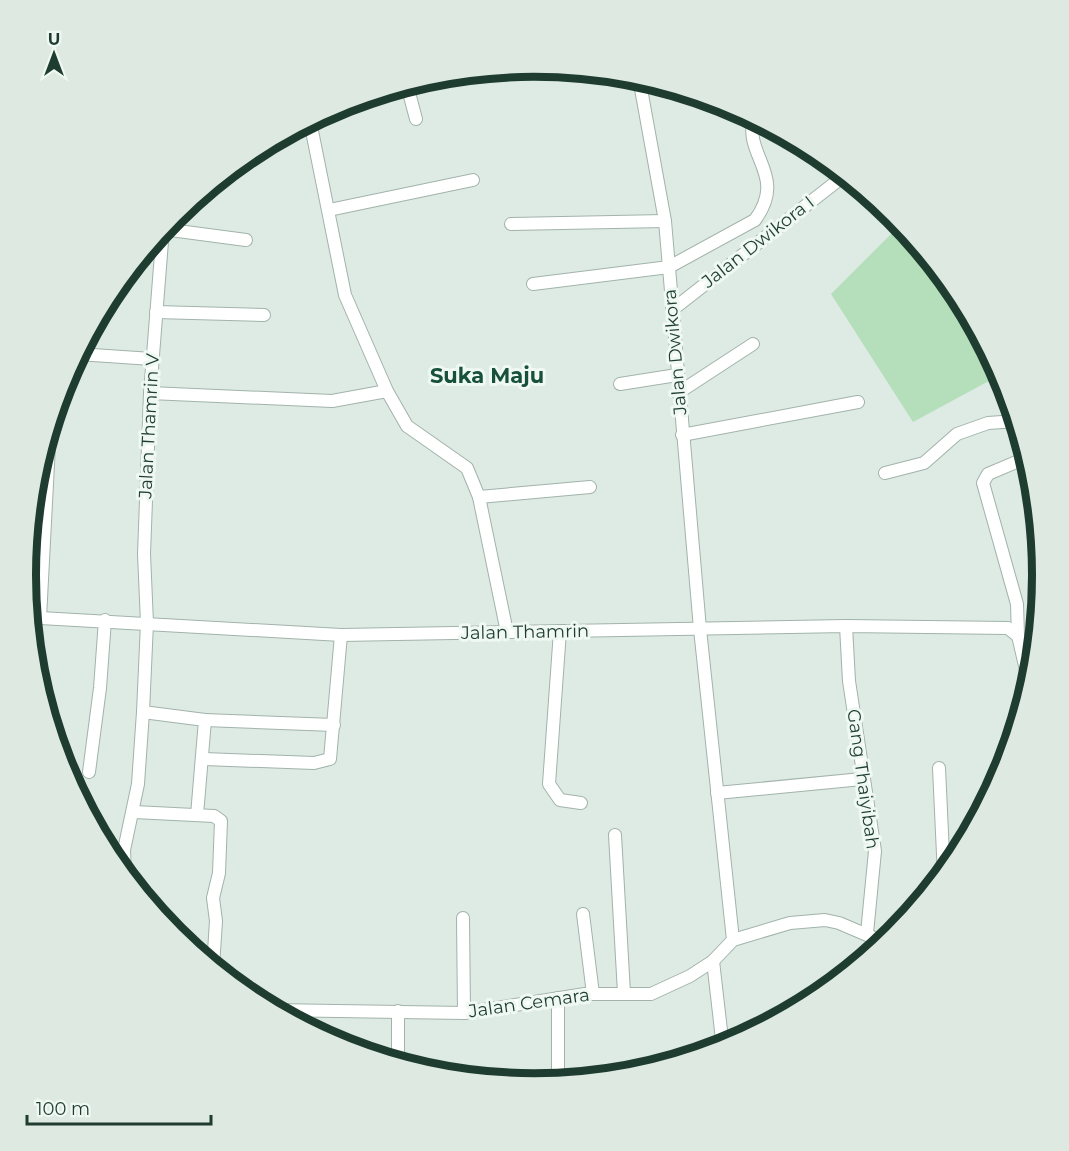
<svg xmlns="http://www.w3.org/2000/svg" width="1069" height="1151" font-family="Montserrat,sans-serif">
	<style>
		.green { fill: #b4dfba }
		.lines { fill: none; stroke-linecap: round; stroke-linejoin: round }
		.minor-casing { stroke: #a1b3aa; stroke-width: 14 }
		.minor { stroke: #fff; stroke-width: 12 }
		.labels { text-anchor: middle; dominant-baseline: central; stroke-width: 6; stroke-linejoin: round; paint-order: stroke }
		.street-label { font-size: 18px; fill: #1e3d30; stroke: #eff8f2 }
		.quarter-label { font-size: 21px; font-weight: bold; fill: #18513b; stroke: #eff8f2 }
		.rim { fill: none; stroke: #1e3d30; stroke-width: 8 }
	</style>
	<rect width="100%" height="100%" fill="#deebe4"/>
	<polygon class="green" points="889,211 958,293 1003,378 987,382 913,422 831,294 891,234"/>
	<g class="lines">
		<g class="minor-casing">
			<g id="minor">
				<polyline points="639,78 665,221 700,629 733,940"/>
				<polyline points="407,85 416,119"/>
				<polyline points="310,121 345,295 387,391 407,426 467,468 479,497 507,632"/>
				<polyline points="329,210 473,180"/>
				<polyline points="511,224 665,221"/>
				<polyline points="163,229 246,240"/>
				<path d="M 533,284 L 669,267 L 755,220 C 788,175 743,156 754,118"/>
				<polyline points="672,310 845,175"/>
				<polyline points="156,312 264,315"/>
				<polyline points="78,354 152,359"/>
				<polyline points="620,384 677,375"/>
				<polyline points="150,393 332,401 387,391"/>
				<polyline points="678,393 753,344"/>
				<polyline points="682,435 858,402"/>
				<polyline points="885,473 924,463 957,434 988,423 1017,421"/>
				<polyline points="479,497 590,487"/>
				<polyline points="32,507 45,508"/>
				<polyline points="29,615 40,618 341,635 846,626 1008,628 1018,636 1030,687"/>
				<polyline points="40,618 50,426"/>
				<polyline points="846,626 849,681 875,851 867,933"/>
				<polyline points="560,631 549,784 560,800 581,803"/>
				<polyline points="1018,636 1017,604 983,483 988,474 1028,457"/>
				<polyline points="143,712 205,720 197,815"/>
				<polyline points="205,720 334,725"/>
				<polyline points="204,759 314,763 330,759 341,635"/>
				<polyline points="939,768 944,876"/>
				<polyline points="89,772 100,688 105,620"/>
				<polyline points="717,793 862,779"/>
				<polyline points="134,812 214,816 221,821 219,873 213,898 216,921 213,967"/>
				<polyline points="615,835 624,993"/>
				<polyline points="125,875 124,850 138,784 143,712 147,623 144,554 150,393 163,229"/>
				<polyline points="583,914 593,994"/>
				<polyline points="463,918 464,1013"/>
				<polyline points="713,961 723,1048"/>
				<polyline points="273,1010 464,1013 585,994 651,994 690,976 713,961 733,940 790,923 825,920 839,923 886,943"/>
				<polyline points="398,1063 398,1011"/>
				<polyline points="558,1082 558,998"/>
			</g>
		</g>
		<use href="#minor" class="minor"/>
	</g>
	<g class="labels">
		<g class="street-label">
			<text transform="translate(758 242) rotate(-38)">Jalan Dwikora I</text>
			<text transform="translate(675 352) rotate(-95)">Jalan Dwikora</text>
			<text transform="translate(149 426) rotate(-87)">Jalan Thamrin V</text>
			<text transform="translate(525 632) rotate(-1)">Jalan Thamrin</text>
			<text transform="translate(863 779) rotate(82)">Gang Thaiyibah</text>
			<text transform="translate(529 1003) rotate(-8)">Jalan Cemara</text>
		</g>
		<g class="quarter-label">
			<text x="487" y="375">Suka Maju</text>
		</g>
	</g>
	<path d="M0 0H1069V1151H0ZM36 575a498 498 0 1 1 996 0a498 498 0 1 1-996 0Z" fill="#dee9e2" fill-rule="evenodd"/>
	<path class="rim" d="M36 575a498 498 0 1 1 996 0a498 498 0 1 1-996 0Z"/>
	<g transform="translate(54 54)" stroke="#eff8f2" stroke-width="4.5" paint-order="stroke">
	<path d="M0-4.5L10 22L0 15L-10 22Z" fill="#1e3d30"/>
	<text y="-9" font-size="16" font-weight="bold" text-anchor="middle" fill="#1e3d30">U</text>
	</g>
	<path d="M27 1115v9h184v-9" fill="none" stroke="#1e3d30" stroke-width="3"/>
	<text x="36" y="1115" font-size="18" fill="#1e3d30" stroke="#eff8f2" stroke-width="4.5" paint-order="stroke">100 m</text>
</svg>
